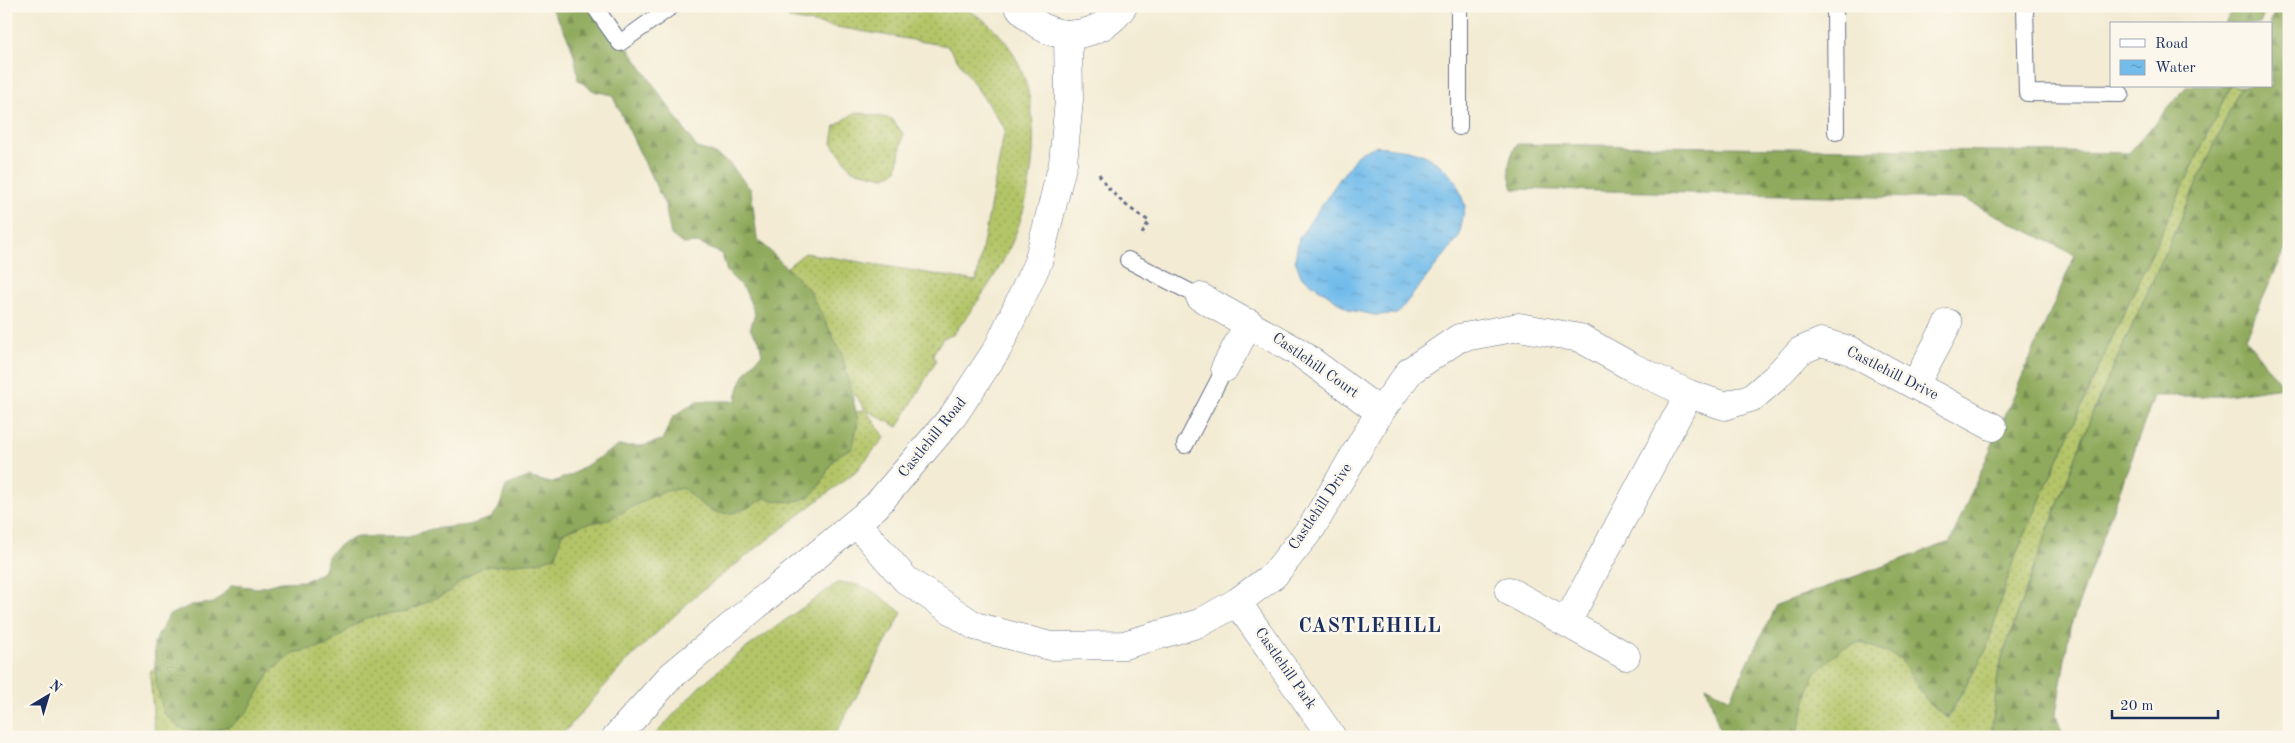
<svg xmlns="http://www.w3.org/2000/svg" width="2295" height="743" font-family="'Old Standard TT',serif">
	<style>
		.grass { fill: url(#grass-dots); stroke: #687a63 }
		.forest { fill: url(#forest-firs); stroke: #556c5d }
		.water { fill: url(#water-ripples); stroke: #4676a4 }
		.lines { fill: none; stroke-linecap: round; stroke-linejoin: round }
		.service-casing { stroke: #677187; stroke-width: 18 }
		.minor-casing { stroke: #677187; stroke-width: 29 }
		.tertiary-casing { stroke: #677187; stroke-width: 29 }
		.path { stroke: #677187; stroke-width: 3; stroke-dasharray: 4 4; stroke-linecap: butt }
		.service { stroke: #fff; stroke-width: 16 }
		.minor { stroke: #fff; stroke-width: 28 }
		.tertiary { stroke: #fff; stroke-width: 28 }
		.labels { text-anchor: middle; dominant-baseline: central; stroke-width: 5; stroke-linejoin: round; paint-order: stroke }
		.street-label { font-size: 15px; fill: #1b2f5e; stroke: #fbf7ec }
		.district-label { font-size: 20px; font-weight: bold; letter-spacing: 1px; fill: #1b2f5e; stroke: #fbf7ec }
	</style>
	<defs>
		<pattern id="grass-dots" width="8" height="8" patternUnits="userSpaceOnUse" patternTransform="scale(1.25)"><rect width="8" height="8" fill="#b4c568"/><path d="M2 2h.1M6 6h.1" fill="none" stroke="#92a059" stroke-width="1.8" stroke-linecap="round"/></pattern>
		<pattern id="forest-firs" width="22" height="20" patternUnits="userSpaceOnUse" patternTransform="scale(1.25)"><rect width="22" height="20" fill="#8faa5c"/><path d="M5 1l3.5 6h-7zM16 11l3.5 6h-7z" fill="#748b4f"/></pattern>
		<pattern id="water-ripples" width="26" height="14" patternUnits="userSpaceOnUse" patternTransform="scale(1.25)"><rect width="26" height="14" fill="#72bceb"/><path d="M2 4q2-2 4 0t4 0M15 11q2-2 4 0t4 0" fill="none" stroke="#5d99c2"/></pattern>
	</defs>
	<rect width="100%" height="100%" fill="#fbf7ec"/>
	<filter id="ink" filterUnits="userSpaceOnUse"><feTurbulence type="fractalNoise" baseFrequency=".02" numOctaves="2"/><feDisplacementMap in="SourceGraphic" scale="10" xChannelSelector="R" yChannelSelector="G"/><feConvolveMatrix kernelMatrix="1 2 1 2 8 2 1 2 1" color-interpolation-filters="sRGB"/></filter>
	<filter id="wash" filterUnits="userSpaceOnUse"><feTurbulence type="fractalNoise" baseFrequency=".0096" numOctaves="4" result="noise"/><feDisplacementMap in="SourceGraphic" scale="20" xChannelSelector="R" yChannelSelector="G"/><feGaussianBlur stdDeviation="1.12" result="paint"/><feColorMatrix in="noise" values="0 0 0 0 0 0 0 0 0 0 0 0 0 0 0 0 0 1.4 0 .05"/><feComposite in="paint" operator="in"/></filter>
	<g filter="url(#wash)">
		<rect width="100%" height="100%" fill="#f3ebd3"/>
		<g class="grass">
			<path d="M 781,6 L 958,6 C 1052,42 1045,178 1007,253 C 993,282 972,309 953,335 L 943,338 L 933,354 L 936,361 L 898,427 L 866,410 L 885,437 L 856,471 L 695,596 L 623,665 L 560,737 L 157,737 L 154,725 L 150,672 L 191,642 L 865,409 L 772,279 L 805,253 L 976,281 L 1005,129 L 948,46 L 790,19 Z"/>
			<polygon points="2230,86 2241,86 2093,412 2038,556 1999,666 1991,737 1796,737 1812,676 1842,648 1861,642 1900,658 1929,704 1948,718 1986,650 2013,561 2107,349"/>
			<polygon points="856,112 892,119 903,134 897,170 885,177 852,170 832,143 835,126"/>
			<path d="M 837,583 C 867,582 879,595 902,613 L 834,737 L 653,737 L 699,687 L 734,657 Z"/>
		</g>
		<g class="forest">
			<path d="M 550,6 L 591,6 L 624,42 L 697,148 L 711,152 L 730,164 L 751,190 L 757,238 L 809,290 L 842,354 L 858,420 L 853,448 C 848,450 843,452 839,455 C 828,463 826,478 818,488 C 804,505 784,503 765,498 C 727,521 715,519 683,488 L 661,492 L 607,520 L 582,525 L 562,533 L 556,556 L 538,562 L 483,567 L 462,580 L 449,592 L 406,612 L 365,618 L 326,646 L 293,653 L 270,672 L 248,711 L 232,725 L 202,734 L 179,727 L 164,713 L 156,684 L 154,643 L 169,615 L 192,605 L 214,603 L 232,585 L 258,588 L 281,582 L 305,581 L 323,572 L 329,554 L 344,542 L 357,537 L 406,537 L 432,529 L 468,525 L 491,518 L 499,508 L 506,486 L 528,477 L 550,483 L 571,475 L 618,446 L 642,446 L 662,440 L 673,417 L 697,401 L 736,401 C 738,381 748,368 762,354 L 759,340 L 750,329 L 755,314 L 745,290 L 727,272 L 722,254 L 698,243 L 683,244 L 671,235 L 665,205 L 612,95 L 594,91 L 578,80 C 576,50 566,32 550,6 Z"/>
			<polygon points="2234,6 2267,6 2260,24 2225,24"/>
			<polygon points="2277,6 2289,6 2289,241 2245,338 2283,387 2219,396 2154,396 2070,628 2056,714 2063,737 1991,737 1999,666 2038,556 2093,412 2241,86 2271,86 2271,24 2269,24"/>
			<path d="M 2187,86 L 2230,86 L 2107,349 L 2013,561 L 1986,650 L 1947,718 L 1929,704 L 1900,658 L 1860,642 L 1842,648 L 1813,676 L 1796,737 L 1722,737 L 1706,686 L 1730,699 L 1776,605 L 1950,542 L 2075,255 L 1964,199 L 1513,189 C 1507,169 1507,162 1517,144 L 2129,153 Z"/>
		</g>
		<polygon class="water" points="1376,146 1408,150 1424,155 1440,165 1456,181 1465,206 1459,237 1397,314 1375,315 1350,310 1301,276 1295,260 1299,238 1339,180 1358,154"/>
	</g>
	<g filter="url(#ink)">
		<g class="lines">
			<g class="service-casing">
				<g id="service">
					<polyline points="594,6 620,43 672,6"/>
					<polyline points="1459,6 1459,127"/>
					<polyline points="1835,6 1836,132"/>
					<polyline points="2025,6 2027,93 2121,94"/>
					<polyline points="1128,260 1200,297"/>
					<polyline points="1185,445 1225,368"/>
				</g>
			</g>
			<g class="minor-casing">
				<g id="minor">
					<polyline points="1200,297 1300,353 1380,412"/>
					<polyline points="1225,368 1249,323"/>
					<polyline points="1915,385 1948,323"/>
					<polyline points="857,524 906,580 975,626 1050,646 1124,645 1200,623 1237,602 1274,575 1312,527 1380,412 1410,371 1459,338 1519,327 1580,338 1630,366 1689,394 1725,406 1753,397 1775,378 1800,351 1821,342 1849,350 1993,427"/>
					<polyline points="1509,591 1626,656"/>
					<polyline points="1237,602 1332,737"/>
					<polyline points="1567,622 1689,394"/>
				</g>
			</g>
			<g class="tertiary-casing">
				<g id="tertiary">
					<path d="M 1018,6 C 1027,16 1036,25 1048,30 C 1075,41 1108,30 1123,6"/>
					<polyline points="616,737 670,677 876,506 953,416 998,348 1038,262 1063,163 1069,100 1068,34"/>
				</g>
			</g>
			<path class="path" d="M 1099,174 C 1112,196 1127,207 1149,221 L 1141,236"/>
			<use href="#service" class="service"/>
			<use href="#minor" class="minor"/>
			<use href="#tertiary" class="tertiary"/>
		</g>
	</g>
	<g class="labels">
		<g class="street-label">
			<text transform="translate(1315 366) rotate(35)">Castlehill Court</text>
			<text transform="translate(1892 374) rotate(27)">Castlehill Drive</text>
			<text transform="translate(933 438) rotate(-51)">Castlehill Road</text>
			<text transform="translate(1321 507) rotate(-56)">Castlehill Drive</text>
			<text transform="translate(1285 669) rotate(55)">Castlehill Park</text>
		</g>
		<g class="district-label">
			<text x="1370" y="627">CASTLEHILL</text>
		</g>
	</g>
	<rect width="2295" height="743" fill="none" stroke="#fbf7ec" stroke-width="25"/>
	<rect x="2110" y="22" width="162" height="65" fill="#fbf7ec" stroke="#a1a7b3"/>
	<rect x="2120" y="39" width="25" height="8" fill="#ffffff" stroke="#a1a7b3"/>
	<text x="2155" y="48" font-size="15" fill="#1b2f5e">Road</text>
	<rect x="2120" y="60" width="25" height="15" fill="url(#water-ripples)" stroke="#a1a7b3"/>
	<text x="2155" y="72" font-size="15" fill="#1b2f5e">Water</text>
	<g transform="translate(48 696) rotate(38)" stroke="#fbf7ec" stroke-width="4" paint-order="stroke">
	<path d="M0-4L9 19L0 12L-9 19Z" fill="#1b2f5e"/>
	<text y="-8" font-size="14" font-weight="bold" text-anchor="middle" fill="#1b2f5e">N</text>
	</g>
	<path d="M2112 710v8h106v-8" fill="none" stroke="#1b2f5e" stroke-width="2.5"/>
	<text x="2120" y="710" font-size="15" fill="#1b2f5e" stroke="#fbf7ec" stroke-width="4" paint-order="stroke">20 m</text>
</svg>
